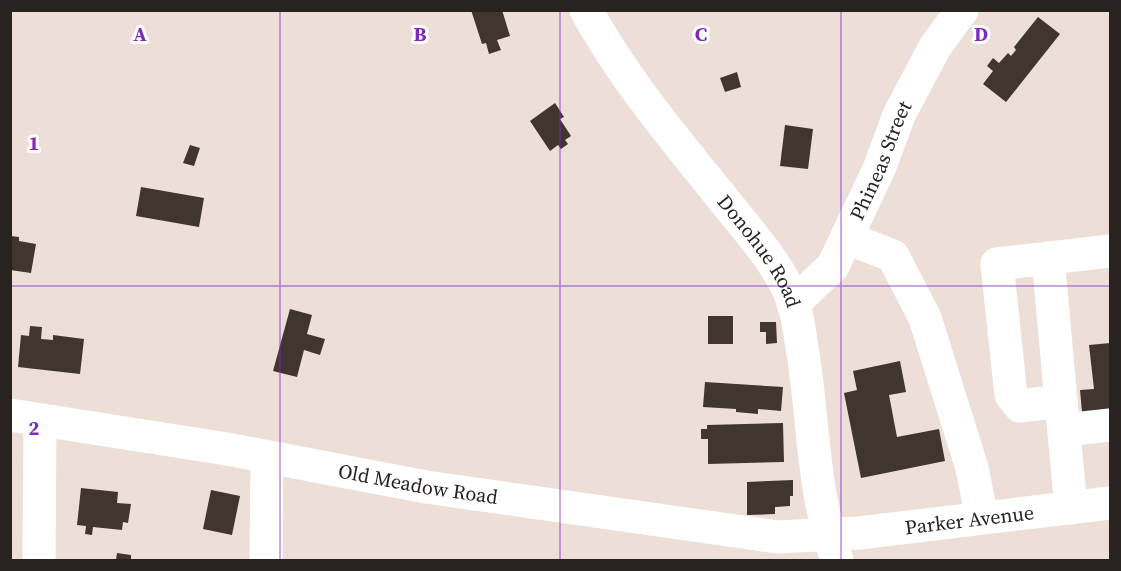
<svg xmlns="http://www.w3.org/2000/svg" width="1121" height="571" font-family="'Source Serif 4',serif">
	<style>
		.building { fill: #40352f }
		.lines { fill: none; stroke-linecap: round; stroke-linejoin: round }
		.minor { stroke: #fff; stroke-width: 33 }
		.grid { fill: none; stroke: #7b2cbf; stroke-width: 1.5; stroke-opacity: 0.55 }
		.labels { text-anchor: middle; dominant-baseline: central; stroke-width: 6; stroke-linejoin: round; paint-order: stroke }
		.street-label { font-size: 20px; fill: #282320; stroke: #fff }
		.grid-label { font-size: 20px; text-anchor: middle; font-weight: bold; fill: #7b2cbf; stroke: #fff; stroke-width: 6; stroke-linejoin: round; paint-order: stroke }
	</style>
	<rect width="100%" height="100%" fill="#eddfd7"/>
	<g class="building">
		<polygon points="471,10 502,10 510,36 497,40 501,50 489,54 486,43 482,44"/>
		<polygon points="1038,17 1060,34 1006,102 983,84 993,71 987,66 993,58 999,63 1008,53 1011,56 1016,50 1014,47"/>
		<polygon points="737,72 741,87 725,92 720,78"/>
		<polygon points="555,103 564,117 560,119 571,136 565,140 568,144 561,149 558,145 550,151 530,121"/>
		<polygon points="785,125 813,129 808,169 780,166"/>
		<polygon points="190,145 200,148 194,166 183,163"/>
		<polygon points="141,187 204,198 199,227 136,216"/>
		<polygon points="11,236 19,237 19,241 36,244 31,273 10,270"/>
		<polygon points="290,309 312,315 307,334 325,339 320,355 304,350 297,377 273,371"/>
		<rect x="708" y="316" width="25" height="28"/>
		<polygon points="760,322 776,322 777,343 766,344 766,332 760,332"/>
		<polygon points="30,326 42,327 41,339 53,340 53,335 84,339 80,374 18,367 21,335 29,336"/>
		<polygon points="1110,343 1110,414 1082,412 1080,390 1094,389 1089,345"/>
		<polygon points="900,361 906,392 889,395 897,437 939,429 945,461 861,478 844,393 857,390 853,371"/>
		<polygon points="705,382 783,387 781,411 758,409 758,414 736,412 736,409 703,407"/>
		<polygon points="783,423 784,462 708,464 708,439 701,439 701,429 707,429 707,425"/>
		<polygon points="793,480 793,496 790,496 790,506 775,507 775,514 747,515 747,482"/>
		<polygon points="81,488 118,492 117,503 131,504 128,523 123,522 122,530 93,527 92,535 85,534 86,526 77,525"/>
		<polygon points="211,490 240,496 232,535 203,529"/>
		<polygon points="117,553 131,555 131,560 116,560"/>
	</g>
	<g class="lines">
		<g class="minor">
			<path id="s1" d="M 586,10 C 622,76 672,136 719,194 C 741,222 773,257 788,289 C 798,310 800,337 804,360 C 814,429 813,493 837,560"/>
			<polyline points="847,238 893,256 925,318 972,468 982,518"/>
			<polyline points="1048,258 1061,401"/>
			<path id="s2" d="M 793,304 L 833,266 L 879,169 L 899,115 L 935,47 L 962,10"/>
			<path id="s3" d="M 10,415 L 227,449 L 426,487 L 778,537 L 859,533 L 1110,503"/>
			<polyline points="1064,430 1110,425"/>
			<polyline points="1071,508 1061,401 1020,406 1011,395 997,264 1110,251"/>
			<polyline points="39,560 40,420"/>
			<polyline points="266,560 267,457"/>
		</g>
	</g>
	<path class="grid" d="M 280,10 L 280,560M 560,10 L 560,560M 841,10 L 841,560M 10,286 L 1110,286"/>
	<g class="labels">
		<g class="street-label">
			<text stroke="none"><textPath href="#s2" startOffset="171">Phineas Street</textPath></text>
			<text stroke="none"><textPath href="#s1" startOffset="298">Donohue Road</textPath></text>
			<text stroke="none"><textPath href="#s3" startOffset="414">Old Meadow Road</textPath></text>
			<text stroke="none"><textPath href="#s3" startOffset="970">Parker Avenue</textPath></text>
		</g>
	</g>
	<g class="grid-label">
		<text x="140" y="41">A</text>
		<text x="420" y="41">B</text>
		<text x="701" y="41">C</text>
		<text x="981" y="41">D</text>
		<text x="34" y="150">1</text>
		<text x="34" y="435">2</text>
	</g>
	<rect width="1121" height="571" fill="none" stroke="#282320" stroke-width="24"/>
</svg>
